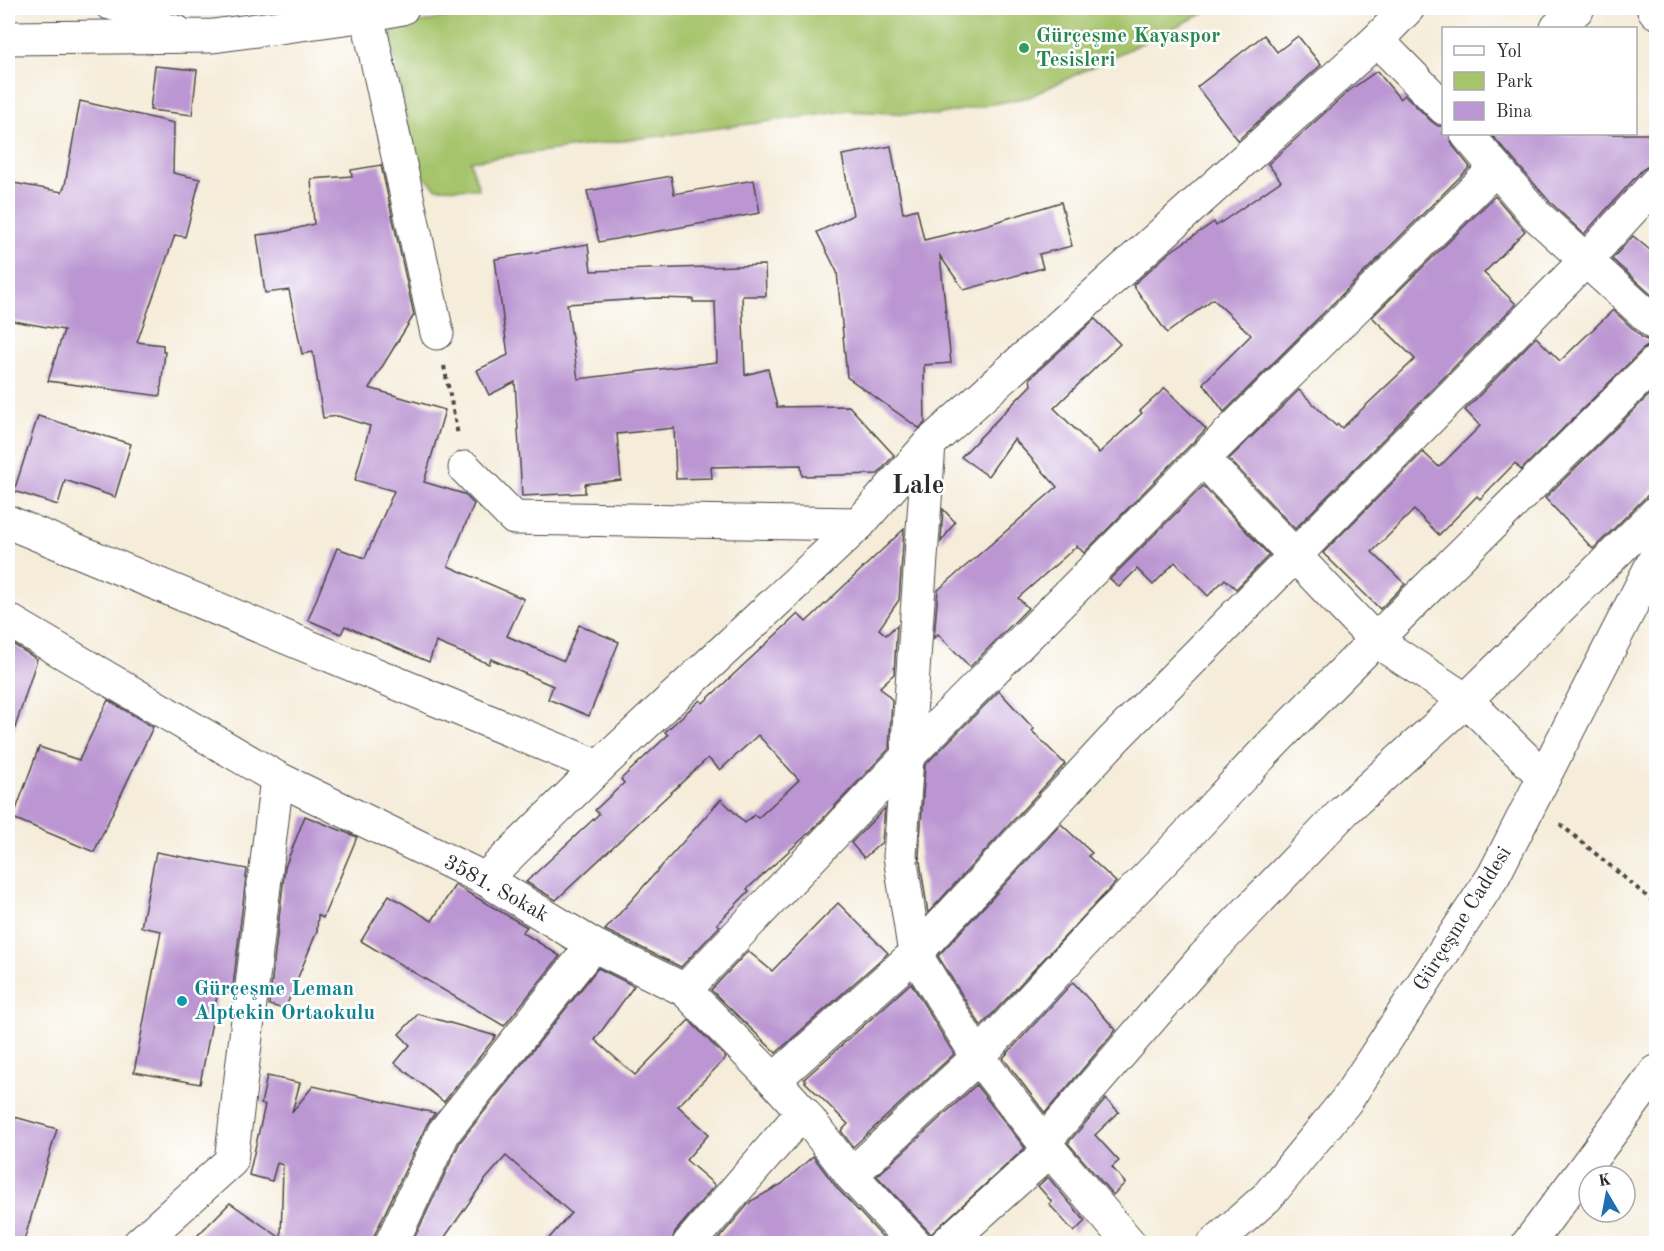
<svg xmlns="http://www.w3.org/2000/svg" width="1664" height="1251" font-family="'Old Standard TT',serif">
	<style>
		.green { fill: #a6c46c; stroke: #68784c; stroke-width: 1.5 }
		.building { fill: #bb96d2; fill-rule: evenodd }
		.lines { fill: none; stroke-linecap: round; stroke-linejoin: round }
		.lane-casing { stroke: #494845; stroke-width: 23 }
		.street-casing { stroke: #494845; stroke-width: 35 }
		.secondary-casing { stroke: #494845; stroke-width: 35 }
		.path { stroke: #494845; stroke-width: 4; stroke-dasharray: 4.5 4.5; stroke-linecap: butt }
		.lane { stroke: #fff; stroke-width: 21 }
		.street { stroke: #fff; stroke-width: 33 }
		.secondary { stroke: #fff; stroke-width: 33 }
		.leisure-dot { fill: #2e9e5b; stroke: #fff; stroke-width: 2 }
		.culture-dot { fill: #0f9aa8; stroke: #fff; stroke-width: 2 }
		.labels { text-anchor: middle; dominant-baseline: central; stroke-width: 5; stroke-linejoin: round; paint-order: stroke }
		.leisure-label { font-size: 21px; font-weight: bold; fill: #27864d; stroke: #fff; text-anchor: start }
		.street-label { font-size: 21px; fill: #2b2b2b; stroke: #fff }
		.culture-label { font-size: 21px; font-weight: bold; fill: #0d838f; stroke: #fff; text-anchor: start }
		.district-label { font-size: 27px; font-weight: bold; fill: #2b2b2b; stroke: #fff }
	</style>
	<rect width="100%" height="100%" fill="#fff"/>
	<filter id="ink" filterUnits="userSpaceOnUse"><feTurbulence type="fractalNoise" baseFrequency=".0167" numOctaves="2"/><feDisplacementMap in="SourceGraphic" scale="12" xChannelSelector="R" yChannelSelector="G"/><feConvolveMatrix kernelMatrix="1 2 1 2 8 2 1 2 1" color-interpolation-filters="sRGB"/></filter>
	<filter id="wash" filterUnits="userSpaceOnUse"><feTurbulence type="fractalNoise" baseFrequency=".008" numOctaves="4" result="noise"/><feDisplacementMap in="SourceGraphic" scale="24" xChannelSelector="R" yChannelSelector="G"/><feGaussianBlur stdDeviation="1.35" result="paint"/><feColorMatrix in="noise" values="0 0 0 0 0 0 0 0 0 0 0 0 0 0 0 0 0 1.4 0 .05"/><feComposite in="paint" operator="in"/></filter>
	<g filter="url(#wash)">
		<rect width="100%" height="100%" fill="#f5ecd9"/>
		<polygon class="green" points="485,8 1215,8 1029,97 936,115 847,111 470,161 479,189 436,188 415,168 390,30"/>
		<g id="blocks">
			<g class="building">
				<polygon points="1264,35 1277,52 1298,36 1321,65 1238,140 1197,87"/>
				<polygon points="155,66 197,70 192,115 150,110"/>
				<polygon points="1377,71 1400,99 1405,95 1431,121 1438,126 1443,126 1443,134 1449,134 1453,146 1470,167 1224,412 1203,383 1251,335 1213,299 1167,333 1133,285 1170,252 1214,222 1216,226 1281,181 1268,164 1350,90"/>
				<polygon points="80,101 174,123 173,173 200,179 185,237 175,235 137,342 163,345 163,352 165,352 160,396 48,381 64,330 8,320 8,182 62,192 65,185"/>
				<polygon points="1491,134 1649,134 1656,142 1656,165 1650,165 1642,170 1584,234 1550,202"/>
				<polygon points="891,146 903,213 917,209 924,240 986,225 1061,202 1072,246 1039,254 1043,268 964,290 940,256 951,363 924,365 925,423 919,428 847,377 837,272 817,232 853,215 842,155"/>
				<polygon points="381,165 414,315 369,388 445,410 424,482 464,494 474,504 448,566 524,599 507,636 564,661 579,625 619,642 589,716 548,699 553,686 491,659 489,664 436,642 429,662 345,626 341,634 308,620 337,548 365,558 394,491 355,480 370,426 338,416 323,418 313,352 302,354 289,290 265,293 257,235 283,232 314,224 311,179 352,176 351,170"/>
				<polygon points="671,176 674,194 754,180 760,213 599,242 587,191"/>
				<polygon points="1495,196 1525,231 1484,273 1516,304 1295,529 1229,459 1299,390 1336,426 1338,424 1342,428 1415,359 1372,317"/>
				<polygon points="1633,236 1656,255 1656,299 1612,259"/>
				<path d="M 588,244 L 591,271 L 765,265 L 766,296 L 742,296 L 745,375 L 768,369 L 777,407 L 849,406 L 894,455 L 878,474 L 802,476 L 801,465 L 711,467 L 712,478 L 676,479 L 674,428 L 617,434 L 621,480 L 585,484 L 585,493 L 522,496 L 515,382 L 489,395 L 477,370 L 508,355 L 495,259 ZM 656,298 L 693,299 L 693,302 L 715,302 L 717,362 L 578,379 L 567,304 Z"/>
				<polygon points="1613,310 1643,338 1656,344 1651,344 1643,349 1521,470 1515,463 1480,499 1477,496 1439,535 1414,510 1372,552 1405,584 1380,609 1323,553 1423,452 1439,467 1480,426 1465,410 1536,337 1560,361"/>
				<polygon points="1095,319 1120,344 1054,408 1099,453 1142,413 1140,411 1165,388 1206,429 1084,553 1077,546 1018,598 1028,608 970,667 938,634 934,638 938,590 1057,487 1014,439 988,476 961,457 1031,385 1030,378"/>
				<polygon points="1656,388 1656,487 1593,549 1545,498"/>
				<polygon points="38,416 131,444 115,497 65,480 58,505 14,491"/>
				<polygon points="1203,486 1269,555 1236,589 1225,579 1208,596 1175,562 1153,585 1137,569 1119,587 1110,579"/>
				<polygon points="943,509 955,522 941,542"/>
				<polygon points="904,529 899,600 879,629 886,635 897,625 894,674 880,687 892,700 889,749 812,830 747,889 749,891 717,924 720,926 681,967 605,930 721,799 745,823 754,815 758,818 799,780 758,735 720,770 708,758 556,900 526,882 599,814 595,810 624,783 621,779 668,735 665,732 700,700 703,703 798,614 806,622"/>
				<polygon points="8,641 37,659 14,731 8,730"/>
				<polygon points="999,691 1034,729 1032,731 1065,764 928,913 919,855 925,765"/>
				<polygon points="108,700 153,727 94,852 13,818 39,747 79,760"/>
				<polygon points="885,808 882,842 864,858 851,843"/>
				<polygon points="305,816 357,837 323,918 318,915 317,931 285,1009 269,1005 285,867"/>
				<polygon points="1061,824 1092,853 1088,856 1116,882 981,1026 938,956"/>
				<polygon points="156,852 247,869 232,995 218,991 200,1084 134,1072 161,931 141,927"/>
				<polygon points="455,885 527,927 522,932 560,956 504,1026 361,941 389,895 432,921"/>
				<polygon points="838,903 888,953 776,1053 711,990 748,951 772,971"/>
				<polygon points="598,968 634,986 595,1040 635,1075 689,1020 726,1058 678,1106 709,1134 686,1160 715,1185 675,1232 671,1244 544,1244 571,1213 506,1156 485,1180 440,1244 418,1244 413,1241 460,1142"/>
				<polygon points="1073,982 1116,1030 1045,1113 1003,1058"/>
				<polygon points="911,983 954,1054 853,1147 841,1131 848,1124 805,1082 806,1081 804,1079"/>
				<polygon points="418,1014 496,1036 444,1102 395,1063 410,1045 399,1034"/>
				<polygon points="267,1076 300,1083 292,1112 313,1086 435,1113 427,1124 374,1236 373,1244 189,1244 230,1203 281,1238 283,1165 277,1163 272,1181 249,1175 265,1105 261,1104"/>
				<polygon points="976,1085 1025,1148 931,1234 877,1176"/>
				<polygon points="1106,1099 1119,1112 1095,1135 1119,1161 1112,1167 1125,1183 1113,1195 1068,1143"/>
				<polygon points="8,1115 57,1129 23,1244 8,1244"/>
				<polygon points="813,1156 837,1188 889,1244 714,1244 751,1201 782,1184"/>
				<polygon points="1048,1177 1085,1221 1074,1232 1049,1204 1052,1202 1038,1186"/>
			</g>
		</g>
	</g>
	<g filter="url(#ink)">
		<use href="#blocks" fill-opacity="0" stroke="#494845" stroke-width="1.5"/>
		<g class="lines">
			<g class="lane-casing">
				<polyline id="lane" points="106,8 180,27"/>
			</g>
			<g class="street-casing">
				<g id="street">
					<polyline points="1653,8 1656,12"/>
					<polyline points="367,15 437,333"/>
					<polyline points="1557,28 1578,8"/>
					<polyline points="8,38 213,36 367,15 402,8"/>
					<polyline points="1377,40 1444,108"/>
					<polyline points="1467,134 1536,215 1656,324"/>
					<polyline points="929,444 1377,40 1408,8"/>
					<polyline points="1203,459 1496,168"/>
					<polyline points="465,468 514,518 859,524"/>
					<polyline points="8,522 599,767"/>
					<polyline points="8,620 277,778 485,879 593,945 685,990 774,1080 803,1112 851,1175 915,1244"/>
					<polyline points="485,879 599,767 859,524 929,444 900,856 915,954 978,1057 1050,1150"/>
					<polyline points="685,990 908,756 1203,459 1375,640 1466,700 1544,777"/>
					<polyline points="774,1080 915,954 1114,739 1585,261 1656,183"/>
					<polyline points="1044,1142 1204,957 1345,810 1466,700 1656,513"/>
					<path d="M 851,1175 L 978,1057 L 1110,914 C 1171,857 1225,792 1283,733 C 1406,608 1532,485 1656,362"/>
					<polyline points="139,1244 231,1161 277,778"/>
					<polyline points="391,1244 444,1132 593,945"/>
					<polyline points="689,1244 803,1112"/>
					<polyline points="946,1244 1050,1150 1130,1244"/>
					<polyline points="1528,1244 1656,1072"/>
				</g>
			</g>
			<g class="secondary-casing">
				<polyline id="secondary" points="1214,1244 1267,1197 1346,1101 1494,875 1656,557"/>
			</g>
			<g class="path">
				<polyline points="444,366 458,435"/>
				<polyline points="1560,824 1656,904"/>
			</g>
			<use href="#lane" class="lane"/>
			<use href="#street" class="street"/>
			<use href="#secondary" class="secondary"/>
		</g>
	</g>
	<circle class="leisure-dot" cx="1024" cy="48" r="6"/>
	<circle class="culture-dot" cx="182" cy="1001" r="6"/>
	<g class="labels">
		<g class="leisure-label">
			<text x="1036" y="36">Gürçeşme Kayaspor<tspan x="1036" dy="24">Tesisleri</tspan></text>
		</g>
		<g class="street-label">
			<text transform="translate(496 889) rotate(29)">3581. Sokak</text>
			<text transform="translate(1463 919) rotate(-58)">Gürçeşme Caddesi</text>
		</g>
		<g class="culture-label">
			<text x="194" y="989">Gürçeşme Leman<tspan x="194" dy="24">Alptekin Ortaokulu</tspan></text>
		</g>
		<g class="district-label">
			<text x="918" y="485">Lale</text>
		</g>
	</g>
	<rect width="1664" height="1251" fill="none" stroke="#fff" stroke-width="30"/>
	<rect x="1442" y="27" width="195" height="108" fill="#ffffff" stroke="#aaaaaa" stroke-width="1.5"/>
	<rect x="1454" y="46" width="30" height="9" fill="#ffffff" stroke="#aaaaaa" stroke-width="1.5"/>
	<text x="1496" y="57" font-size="18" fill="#2b2b2b">Yol</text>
	<rect x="1454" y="72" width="30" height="18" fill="#a6c46c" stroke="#aaaaaa" stroke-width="1.5"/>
	<text x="1496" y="87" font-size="18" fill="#2b2b2b">Park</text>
	<rect x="1454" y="102" width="30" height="18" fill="#bb96d2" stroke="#aaaaaa" stroke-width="1.5"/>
	<text x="1496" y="117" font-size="18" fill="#2b2b2b">Bina</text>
	<g transform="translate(1607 1194) rotate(350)"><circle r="28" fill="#ffffff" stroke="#aaaaaa" stroke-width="1.5"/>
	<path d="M0-4.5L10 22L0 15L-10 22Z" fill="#1f6fb2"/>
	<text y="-9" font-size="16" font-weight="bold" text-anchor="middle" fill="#2b2b2b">K</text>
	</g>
</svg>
